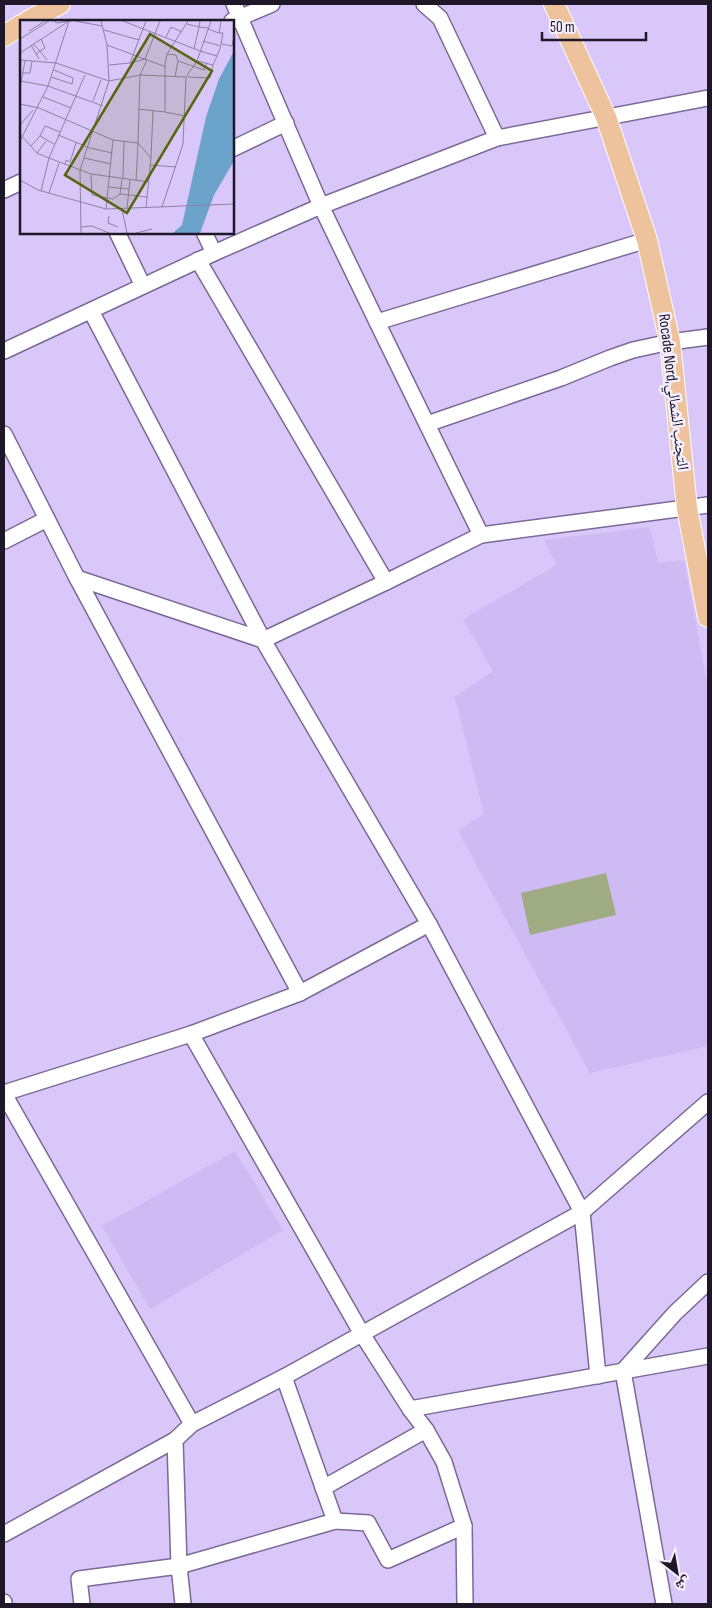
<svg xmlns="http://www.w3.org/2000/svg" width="712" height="1608" font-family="'Sofia Sans Condensed','Noto Naskh Arabic',sans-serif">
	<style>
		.built { fill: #cebbf3 }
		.green { fill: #9fab82 }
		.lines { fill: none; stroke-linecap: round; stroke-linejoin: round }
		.minor-casing { stroke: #7a6a97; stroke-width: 18 }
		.major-casing { stroke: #fff; stroke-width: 22 }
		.minor { stroke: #fff; stroke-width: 15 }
		.major { stroke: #eec29d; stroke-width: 20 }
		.labels { text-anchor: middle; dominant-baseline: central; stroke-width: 5; stroke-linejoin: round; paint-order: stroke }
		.street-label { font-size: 16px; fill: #1d1728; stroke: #f4efff }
		.inset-road { fill: none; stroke: #8e81a5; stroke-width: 1 }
		.view { fill: #55660f; fill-opacity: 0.15; stroke: #55660f; stroke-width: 2.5 }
		.inset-edge { fill: none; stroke: #1d1728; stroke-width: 2.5 }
	</style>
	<rect width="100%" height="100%" fill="#d9c7f9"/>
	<g class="built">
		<polygon points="650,527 658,563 684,560 708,688 708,1046 590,1073 458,831 484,814 455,697 493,671 463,619 557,565 544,540"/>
		<polygon points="235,1151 283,1230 150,1309 102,1226"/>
	</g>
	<polygon class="green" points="606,873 616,915 530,935 521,893"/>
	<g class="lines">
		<g class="minor-casing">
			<g id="minor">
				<polyline points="424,4 440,18 497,138"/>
				<polyline points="232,21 272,4"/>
				<polyline points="232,149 286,123"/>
				<polyline points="4,190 21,182"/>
				<polyline points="117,232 143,286"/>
				<polyline points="204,232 214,253"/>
				<polyline points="198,260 386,582"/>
				<polyline points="91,311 263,640 386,582 481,535 377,322 321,206 234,4"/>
				<polyline points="377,322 647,240"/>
				<polyline points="4,351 214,253 321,206 497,138 708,98"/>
				<polyline points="427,424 561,378 610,358 633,350 670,342 708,337"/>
				<polyline points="4,434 77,578"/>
				<polyline points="481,535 708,505"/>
				<polyline points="4,541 47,519"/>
				<polyline points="300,993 77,578 263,640 429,924 582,1212 598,1376"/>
				<polyline points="191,1034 300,993 429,924"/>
				<polyline points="4,1093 191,1034 362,1334 410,1409 426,1430 444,1462 464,1526 465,1604"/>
				<polyline points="4,1094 192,1424"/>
				<polyline points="284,1377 335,1521"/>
				<polyline points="410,1409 708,1356"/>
				<polyline points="323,1488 426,1430"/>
				<polyline points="4,1534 175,1440"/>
				<polyline points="4,1602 4,1604"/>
				<polyline points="82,1604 79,1579 179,1566 335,1521 368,1523 388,1560 464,1526"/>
				<polyline points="183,1604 179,1566 175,1440 192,1424 284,1377 582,1212 708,1102"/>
				<polyline points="664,1604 623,1371 675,1313 708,1282"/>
			</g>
		</g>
		<g class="major-casing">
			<g id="major">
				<polyline points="554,4 606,117 647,240 670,342 687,508 708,617"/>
				<polyline points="28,21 60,4"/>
				<polyline points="4,36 21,25"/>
			</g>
		</g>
		<use href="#minor" class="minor"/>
		<use href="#major" class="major"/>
	</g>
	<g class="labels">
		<g class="street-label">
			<text transform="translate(673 392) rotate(83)">Rocade Nord,التجنب الشمالي</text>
		</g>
	</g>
	<g transform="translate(20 20)">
		<rect width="214" height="214" fill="#d9c7f9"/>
		<path d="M 214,31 L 214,141 L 194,175 L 180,213 L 153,213 L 162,205 L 186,97 L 199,59 Z" fill="#6ca3cb"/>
		<path class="inset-road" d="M 53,1 L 49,1 L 28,66 L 83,86M 55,1 L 82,6M 103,1 L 180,31 L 197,36 L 201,26M 167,4 L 179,7 L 180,1M 188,9 L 199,13 L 201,1M 84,10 L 119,20M 9,11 L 25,1M 199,13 L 203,13 L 201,24 L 212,26 L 214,16M 146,17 L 151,7 L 162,12M 0,19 L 29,1M 183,21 L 201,26M 13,24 L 20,31 L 25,28 L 21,19M 11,25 L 19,39M 87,25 L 146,47M 174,29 L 179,7 L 188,8M 0,33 L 49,1 L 37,3 L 34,1M 16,34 L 20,31 L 27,40M 147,34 L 156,35 L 158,41 L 155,57M 0,40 L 36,43 L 89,61 L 120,55 L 166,57 L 177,41 L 191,1M 127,40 L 120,55 L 118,123 L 131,138 L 133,90M 158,41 L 184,50 L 187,43M 177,41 L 193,45 L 197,36M 110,43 L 125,39 L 140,1M 89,45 L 110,43 L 126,1M 3,53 L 10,53 L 12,41M 65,55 L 29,138 L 71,154 L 129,162M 31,57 L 52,64 L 53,58 L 34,50M 168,57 L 190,58 L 193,45M 0,67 L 5,41M 23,77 L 51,88M 73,81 L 81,60M 0,84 L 19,88 L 93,120M 118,89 L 145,92M 165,96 L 145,92 L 145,44 L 147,34 L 168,1M 0,105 L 13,90M 0,114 L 17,133 L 29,138 L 21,171M 38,115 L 70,128 L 92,133M 20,116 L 25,106 L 40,112M 0,121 L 28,66 L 1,61M 11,126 L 20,116 L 34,124M 17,133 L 26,121M 64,138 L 91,144M 45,145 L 46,140 L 50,142 L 56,123M 130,145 L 156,147M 71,155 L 72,175 L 93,179 L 100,174 L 127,177M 103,159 L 104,121M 0,160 L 18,170 L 86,189 L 214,184M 89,167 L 109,169M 29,173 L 39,143M 100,174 L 102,159M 142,187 L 163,124 L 166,57M 107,188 L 110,160M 126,188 L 131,138M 86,189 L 93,120 L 118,123 L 116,161M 102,189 L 107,213M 89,196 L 88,203 L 98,207M 61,207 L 72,206 L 89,213M 61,213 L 60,150 L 89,61 L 87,25 L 81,1M 116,213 L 132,209"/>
		<path class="view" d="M 130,14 L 192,51 L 107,193 L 45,155 Z"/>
		<rect width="214" height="214" class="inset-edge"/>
	</g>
	<rect width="712" height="1608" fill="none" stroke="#1d1728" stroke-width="10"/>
	<g transform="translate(677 1573) rotate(149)" stroke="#f4efff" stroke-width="4" paint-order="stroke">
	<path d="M0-4L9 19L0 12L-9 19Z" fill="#1d1728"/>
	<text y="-8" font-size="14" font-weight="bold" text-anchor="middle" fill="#1d1728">ش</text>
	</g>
	<path d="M542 32v8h104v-8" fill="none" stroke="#1d1728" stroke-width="2.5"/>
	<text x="550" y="32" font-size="15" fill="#1d1728" stroke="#f4efff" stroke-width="4" paint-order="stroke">50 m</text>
</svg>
